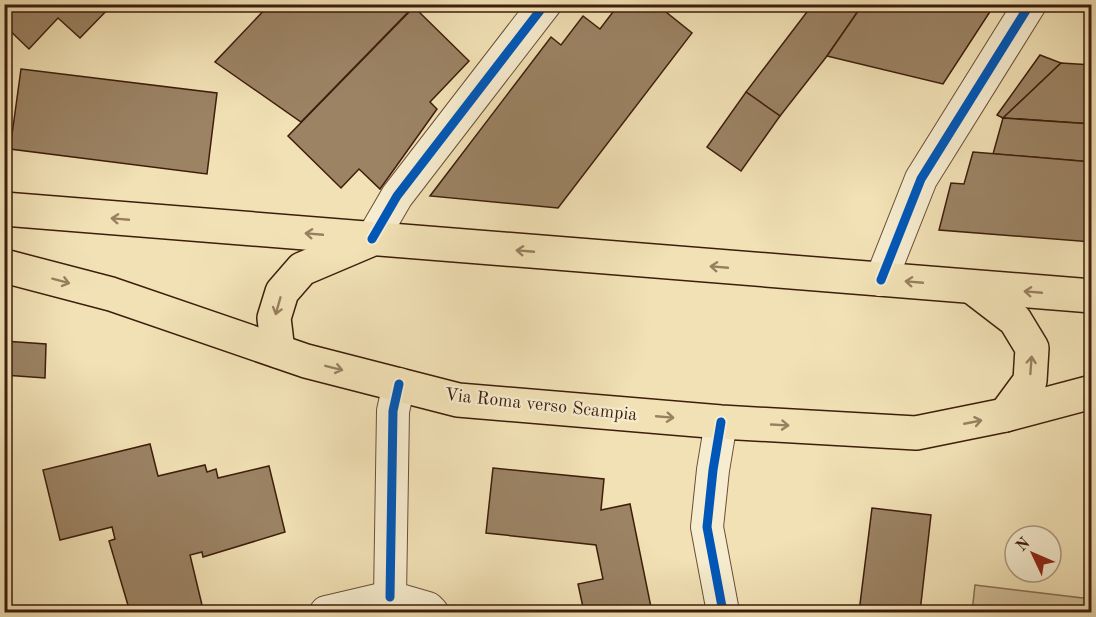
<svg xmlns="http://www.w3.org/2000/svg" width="1096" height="617" font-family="'Old Standard TT',serif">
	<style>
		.pitch { fill: #d3c098; stroke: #886e52; stroke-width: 1.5 }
		.building { fill: #9b8364; stroke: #3e1d0c; stroke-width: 1.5 }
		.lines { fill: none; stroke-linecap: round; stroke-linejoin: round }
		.minor-casing { stroke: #6b4e36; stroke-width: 34 }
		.primary-casing { stroke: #3e1d0c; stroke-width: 36 }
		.minor { stroke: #f6eccf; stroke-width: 32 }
		.primary { stroke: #f1e1b5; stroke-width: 33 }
		.cycleway-casing { stroke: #f6eccf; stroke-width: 13 }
		.cycleway { stroke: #0057b8; stroke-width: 9 }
		.oneway { stroke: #987f60 }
		.labels { text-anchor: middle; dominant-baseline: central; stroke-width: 4.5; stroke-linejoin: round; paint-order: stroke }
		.street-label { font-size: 18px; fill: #3e1d0c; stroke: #f6eccf }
	</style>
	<rect width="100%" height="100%" fill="#f1e1b5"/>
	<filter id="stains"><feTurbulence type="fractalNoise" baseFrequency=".00333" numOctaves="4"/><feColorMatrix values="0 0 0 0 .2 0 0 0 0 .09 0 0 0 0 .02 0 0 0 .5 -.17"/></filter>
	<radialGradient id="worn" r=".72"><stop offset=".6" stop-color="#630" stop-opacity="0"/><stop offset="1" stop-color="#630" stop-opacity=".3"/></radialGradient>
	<polygon class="pitch" points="975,585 1091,599 1091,612 972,612"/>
	<g class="building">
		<polygon points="4,4 113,4 80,38 58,18 29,49 4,25"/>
		<polygon points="270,4 416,4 301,122 215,62"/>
		<polygon points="619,4 656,4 692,33 558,208 430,196 551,37 561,45 583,16 600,29"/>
		<polygon points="813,4 863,4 827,56 780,116 746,92"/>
		<polygon points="863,4 995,4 943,84 827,56"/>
		<polygon points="1074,4 1092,4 1092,13 1071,10"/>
		<polygon points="414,7 469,61 430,102 437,109 380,189 359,169 341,188 288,136"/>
		<polygon points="1040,55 1061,63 1003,118 997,115"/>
		<polygon points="1061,63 1092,65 1092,124 1003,118"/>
		<polygon points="21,69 217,93 207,174 10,149"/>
		<polygon points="746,92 780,116 741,171 707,147"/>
		<polygon points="1003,118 1092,124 1092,162 993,154"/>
		<polygon points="973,152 1092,162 1092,242 939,230 951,183 964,184"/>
		<polygon points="4,341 46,344 45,378 4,375"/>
		<polygon points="150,444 158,476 205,465 207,472 216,469 218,478 269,466 285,532 203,557 202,552 190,555 202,605 171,612 130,612 109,541 115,539 112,527 60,540 43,470"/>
		<polygon points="493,468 604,479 601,510 630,504 652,612 584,612 578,584 603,579 596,545 486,533"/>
		<polygon points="872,508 931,515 920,612 859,612"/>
	</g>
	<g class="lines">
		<g class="minor-casing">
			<g id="minor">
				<polyline points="372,239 397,196 545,4"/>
				<polyline points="881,280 921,179 1030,4"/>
				<polyline points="721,422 713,470 707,527 723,612"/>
				<polyline points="390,597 393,411 399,384"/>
				<polyline points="326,612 390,597 428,608 432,612"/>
			</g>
		</g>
		<g class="primary-casing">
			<g id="primary">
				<polyline points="4,209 1092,296"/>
				<polyline points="4,266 111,294 306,361 458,400 721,422 916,433 1005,415 1092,392"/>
				<polyline points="972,287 1015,320 1032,348 1030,381 1005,415"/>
				<polyline points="278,351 274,318 282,292 302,269 368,241"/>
			</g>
		</g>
		<use href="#minor" class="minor"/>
		<use href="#primary" class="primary"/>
		<g class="cycleway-casing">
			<g id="cycleway">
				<polyline points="372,239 397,196 545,4"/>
				<polyline points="881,280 921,179 1030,4"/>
				<polyline points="721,422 713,470 707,527 723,612"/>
				<polyline points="390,597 393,411 399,384"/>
			</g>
		</g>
		<use href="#cycleway" class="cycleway"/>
	</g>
	<defs><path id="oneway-shaft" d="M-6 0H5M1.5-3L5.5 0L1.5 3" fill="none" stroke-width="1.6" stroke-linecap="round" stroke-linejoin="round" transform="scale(1.5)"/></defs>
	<g class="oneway">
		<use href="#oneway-shaft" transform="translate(120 219) rotate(-175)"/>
		<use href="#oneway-shaft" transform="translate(314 234) rotate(-175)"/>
		<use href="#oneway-shaft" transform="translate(525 251) rotate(-175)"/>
		<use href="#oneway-shaft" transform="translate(719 267) rotate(-175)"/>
		<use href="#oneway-shaft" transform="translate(61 281) rotate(15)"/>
		<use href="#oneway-shaft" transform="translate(914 282) rotate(-175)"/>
		<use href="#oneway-shaft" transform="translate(1033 292) rotate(-175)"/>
		<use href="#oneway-shaft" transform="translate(278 306) rotate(106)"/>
		<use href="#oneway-shaft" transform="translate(1031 365) rotate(-86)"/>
		<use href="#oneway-shaft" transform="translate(334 368) rotate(14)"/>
		<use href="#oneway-shaft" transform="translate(665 417) rotate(5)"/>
		<use href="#oneway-shaft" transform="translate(973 422) rotate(-11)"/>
		<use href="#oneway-shaft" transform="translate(780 425) rotate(3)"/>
	</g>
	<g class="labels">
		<g class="street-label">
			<text transform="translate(541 405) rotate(6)">Via Roma verso Scampia</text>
		</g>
	</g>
	<rect width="1096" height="617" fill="none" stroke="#f1e1b5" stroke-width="24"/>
	<rect x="6" y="6" width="1084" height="605" fill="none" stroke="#3e1d0c" stroke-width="3"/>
	<rect x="12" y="12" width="1072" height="593" fill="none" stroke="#3e1d0c" stroke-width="1.5"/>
	<g transform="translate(1033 554) rotate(314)"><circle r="28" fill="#f6eccf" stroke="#ac9981" stroke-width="1.5"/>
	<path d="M0-4.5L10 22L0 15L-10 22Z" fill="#8f2418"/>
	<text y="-9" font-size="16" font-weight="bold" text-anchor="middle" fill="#3e1d0c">N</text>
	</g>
	<rect width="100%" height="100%" filter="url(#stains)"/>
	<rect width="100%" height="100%" fill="url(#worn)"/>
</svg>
